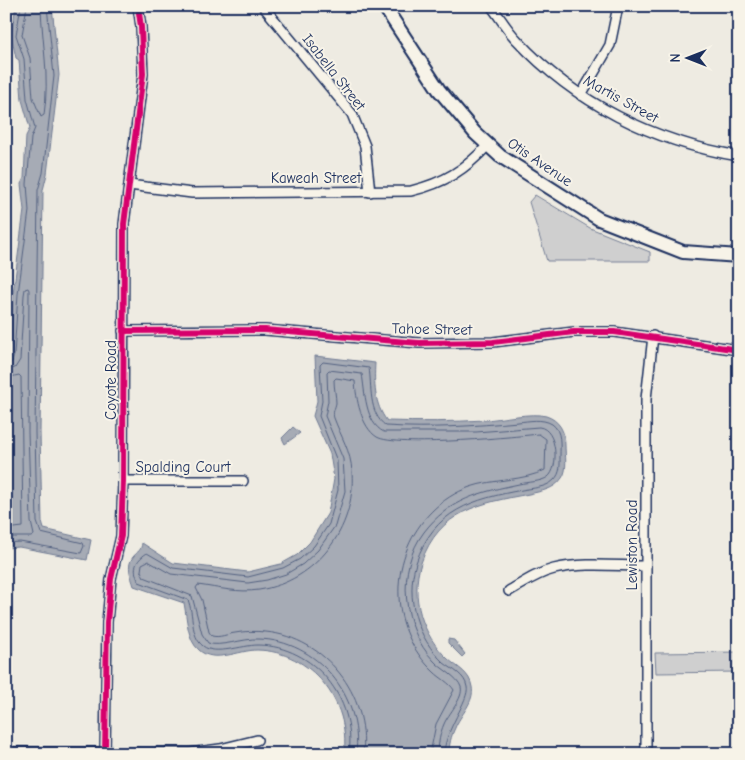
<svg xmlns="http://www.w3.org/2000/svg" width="745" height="760" font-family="'Comic Neue',sans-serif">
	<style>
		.green { fill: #cfcfcf; stroke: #757f96 }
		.water { fill: #a6abb5; stroke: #6e7992 }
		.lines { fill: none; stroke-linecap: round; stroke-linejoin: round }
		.shore { stroke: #536181; stroke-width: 1 }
		.street-casing { stroke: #1b2f5e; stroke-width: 12 }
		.secondary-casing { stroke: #1b2f5e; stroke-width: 16 }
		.street { stroke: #f7f3e8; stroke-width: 9 }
		.secondary { stroke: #f7f3e8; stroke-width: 12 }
		.cycleway-casing { stroke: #f7f3e8; stroke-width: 9 }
		.cycleway { stroke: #d6006c; stroke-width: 6 }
		.labels { text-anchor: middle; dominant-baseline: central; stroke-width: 4; stroke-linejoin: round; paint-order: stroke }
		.street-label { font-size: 15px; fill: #1b2f5e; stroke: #f7f3e8 }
	</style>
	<rect width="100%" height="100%" fill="#eeebe2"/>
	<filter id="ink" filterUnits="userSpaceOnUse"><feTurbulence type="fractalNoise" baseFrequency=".02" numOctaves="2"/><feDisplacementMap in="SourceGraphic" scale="10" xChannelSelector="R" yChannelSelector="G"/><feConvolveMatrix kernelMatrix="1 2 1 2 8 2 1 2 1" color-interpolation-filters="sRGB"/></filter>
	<g filter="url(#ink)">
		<g class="green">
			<polygon points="535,195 590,228 650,252 650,261 547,261 529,202"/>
			<polygon points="739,652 739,672 656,673 655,653"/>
		</g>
		<g class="water">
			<polygon points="16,6 52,6 59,75 47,174 43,190 40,432 42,522 44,529 91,540 87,560 19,547 6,548 6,364 10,354 13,294 24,210 21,184 24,178 26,136 30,128 22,100 19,60 16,58 11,35"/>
			<path d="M 315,356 L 375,363 C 374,383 374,404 387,421 C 420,422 453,422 485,420 C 502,419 531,412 546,416 C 559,420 565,431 565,445 C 565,455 568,470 562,478 C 554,490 541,491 529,494 C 481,503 439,510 421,563 C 410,597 422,635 448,659 C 458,668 470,673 472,687 C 475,702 460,715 455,728 C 451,736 449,745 449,754 L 344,754 C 351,702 311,651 257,650 C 239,650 214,664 199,650 C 187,640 187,618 184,603 L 134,586 C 131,576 126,566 133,557 C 138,551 141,551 142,543 L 173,563 L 248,572 L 281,564 L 297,555 L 310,542 L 328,513 L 334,479 L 330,454 L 313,416 L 317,401 Z"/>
			<polygon points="293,427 300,433 285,444 282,438"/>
			<polygon points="448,639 454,640 465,654 462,657 448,643"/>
		</g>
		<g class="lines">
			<g class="shore">
				<path d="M 27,6 L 22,35 L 30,58 L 33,98 L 41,117 L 44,115 C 50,74 42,46 41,6"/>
				<polyline points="6,364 12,362 14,355 18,294 29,211 27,184 31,138 35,128 27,99 24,59 16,35 21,6"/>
				<polyline points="6,370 15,368 20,360 24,295 25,289 28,288 29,290 28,432 31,522 34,535 31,537 6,537"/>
				<polyline points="6,378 19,375 21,377 23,527 6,529"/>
				<polyline points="6,543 20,542 81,553 84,546 83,543 41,533 37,522 35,432 38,190 43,173 54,76 47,6"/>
				<path d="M 349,754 C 357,699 314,646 258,645 C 242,645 215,656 203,646 C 190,636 194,614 188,600 L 139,582 C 132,569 135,561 147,553 L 173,568 L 248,577 L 283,568 L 300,559 L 314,546 L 329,524 L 338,490 L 337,461 L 319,416 L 322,401 L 320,365 L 323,362 L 369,368 C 372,386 368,413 386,426 C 430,429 475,426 518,422 C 529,421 542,418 552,424 C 562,431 560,445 560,456 C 560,465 561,473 554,480 C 546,488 532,488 522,490 C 474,499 433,510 416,563 C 405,598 417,638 444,663 C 453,670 465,675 467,687 C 470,699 444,731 444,754"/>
				<path d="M 356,754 C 363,696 317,640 258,639 C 244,638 219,648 208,643 L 202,634 L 192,596 L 144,577 L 141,571 L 142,564 L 148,561 L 171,574 L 248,583 L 267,580 L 286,574 L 303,564 L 318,550 L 335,526 L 345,491 L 343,459 L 325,416 L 328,401 L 327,372 L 329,370 L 362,374 C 365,391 365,423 384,432 L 476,432 L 539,427 C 558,429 559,469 548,477 C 541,482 528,482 519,484 C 481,492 449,499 424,532 C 396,569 402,628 434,661 C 441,669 458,677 461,687 C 464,698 448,714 444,724 C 440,733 438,744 438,754"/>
				<path d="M 363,754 C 370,694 325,638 266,632 C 255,631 245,631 235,633 C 227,634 220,638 212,636 L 209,632 L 202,600 L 196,588 L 198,585 C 219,588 239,593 259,590 C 316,581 356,529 352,472 C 351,451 341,437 334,418 C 332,413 335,408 336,403 C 336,396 334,388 334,380 L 336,378 L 355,381 C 356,398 361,427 377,437 C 396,448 512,437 539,434 L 546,439 L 545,470 C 524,481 493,479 470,487 C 411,508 383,579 408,635 C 414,649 423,662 434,672 C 440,678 450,683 454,690 L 436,724 L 430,754"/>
			</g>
			<g class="street-casing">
				<g id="street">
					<polyline points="263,6 352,114 365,146 370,192"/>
					<path d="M 491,6 C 500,17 507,30 517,40 C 575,103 654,142 739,156"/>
					<polyline points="581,95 610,45 618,6"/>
					<path d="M 129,185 L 192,193 L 411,191 C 444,183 465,170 488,145"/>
					<polyline points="123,331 265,330 419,343 493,342 574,332 614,332 739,350"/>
					<polyline points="123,481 243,481"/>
					<path d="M 509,591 C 523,583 537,573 554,569 C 583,562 616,566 646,566"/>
					<polyline points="6,752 190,753 220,749 257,740"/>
					<polyline points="105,754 107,622 111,579 121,536 123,481 124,224 143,74 141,27 138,6"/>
					<polyline points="646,754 646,399 653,336"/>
				</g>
			</g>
			<g class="secondary-casing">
				<polyline id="secondary" points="384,6 439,90 475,133 500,156 599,219 683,252 739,256"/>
			</g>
			<use href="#street" class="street"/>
			<use href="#secondary" class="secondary"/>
			<g class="cycleway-casing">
				<g id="cycleway">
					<polyline points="123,331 265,330 419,343 493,342 574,332 614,332 739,350"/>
					<polyline points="105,754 107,622 111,579 121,536 123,481 124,224 143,74 141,27 138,6"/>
				</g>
			</g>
			<use href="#cycleway" class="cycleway"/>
		</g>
	</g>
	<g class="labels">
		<g class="street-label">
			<text transform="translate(334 72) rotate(52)">Isabella Street</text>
			<text transform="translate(621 99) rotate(29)">Martis Street</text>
			<text transform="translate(540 162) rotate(34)">Otis Avenue</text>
			<text x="316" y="178">Kaweah Street</text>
			<text transform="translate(432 329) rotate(1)">Tahoe Street</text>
			<text transform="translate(111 380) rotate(-90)">Coyote Road</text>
			<text x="183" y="467">Spalding Court</text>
			<text transform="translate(632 545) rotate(-90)">Lewiston Road</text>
		</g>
	</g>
	<rect width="745" height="760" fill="none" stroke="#f7f3e8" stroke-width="25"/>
	<rect x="12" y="12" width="720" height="735" fill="none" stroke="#1b2f5e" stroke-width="2" filter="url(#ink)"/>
	<g transform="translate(688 58) rotate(270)" stroke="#f7f3e8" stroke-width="4" paint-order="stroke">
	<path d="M0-4L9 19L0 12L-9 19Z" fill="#1b2f5e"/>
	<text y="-8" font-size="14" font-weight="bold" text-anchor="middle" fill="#1b2f5e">N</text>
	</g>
</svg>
